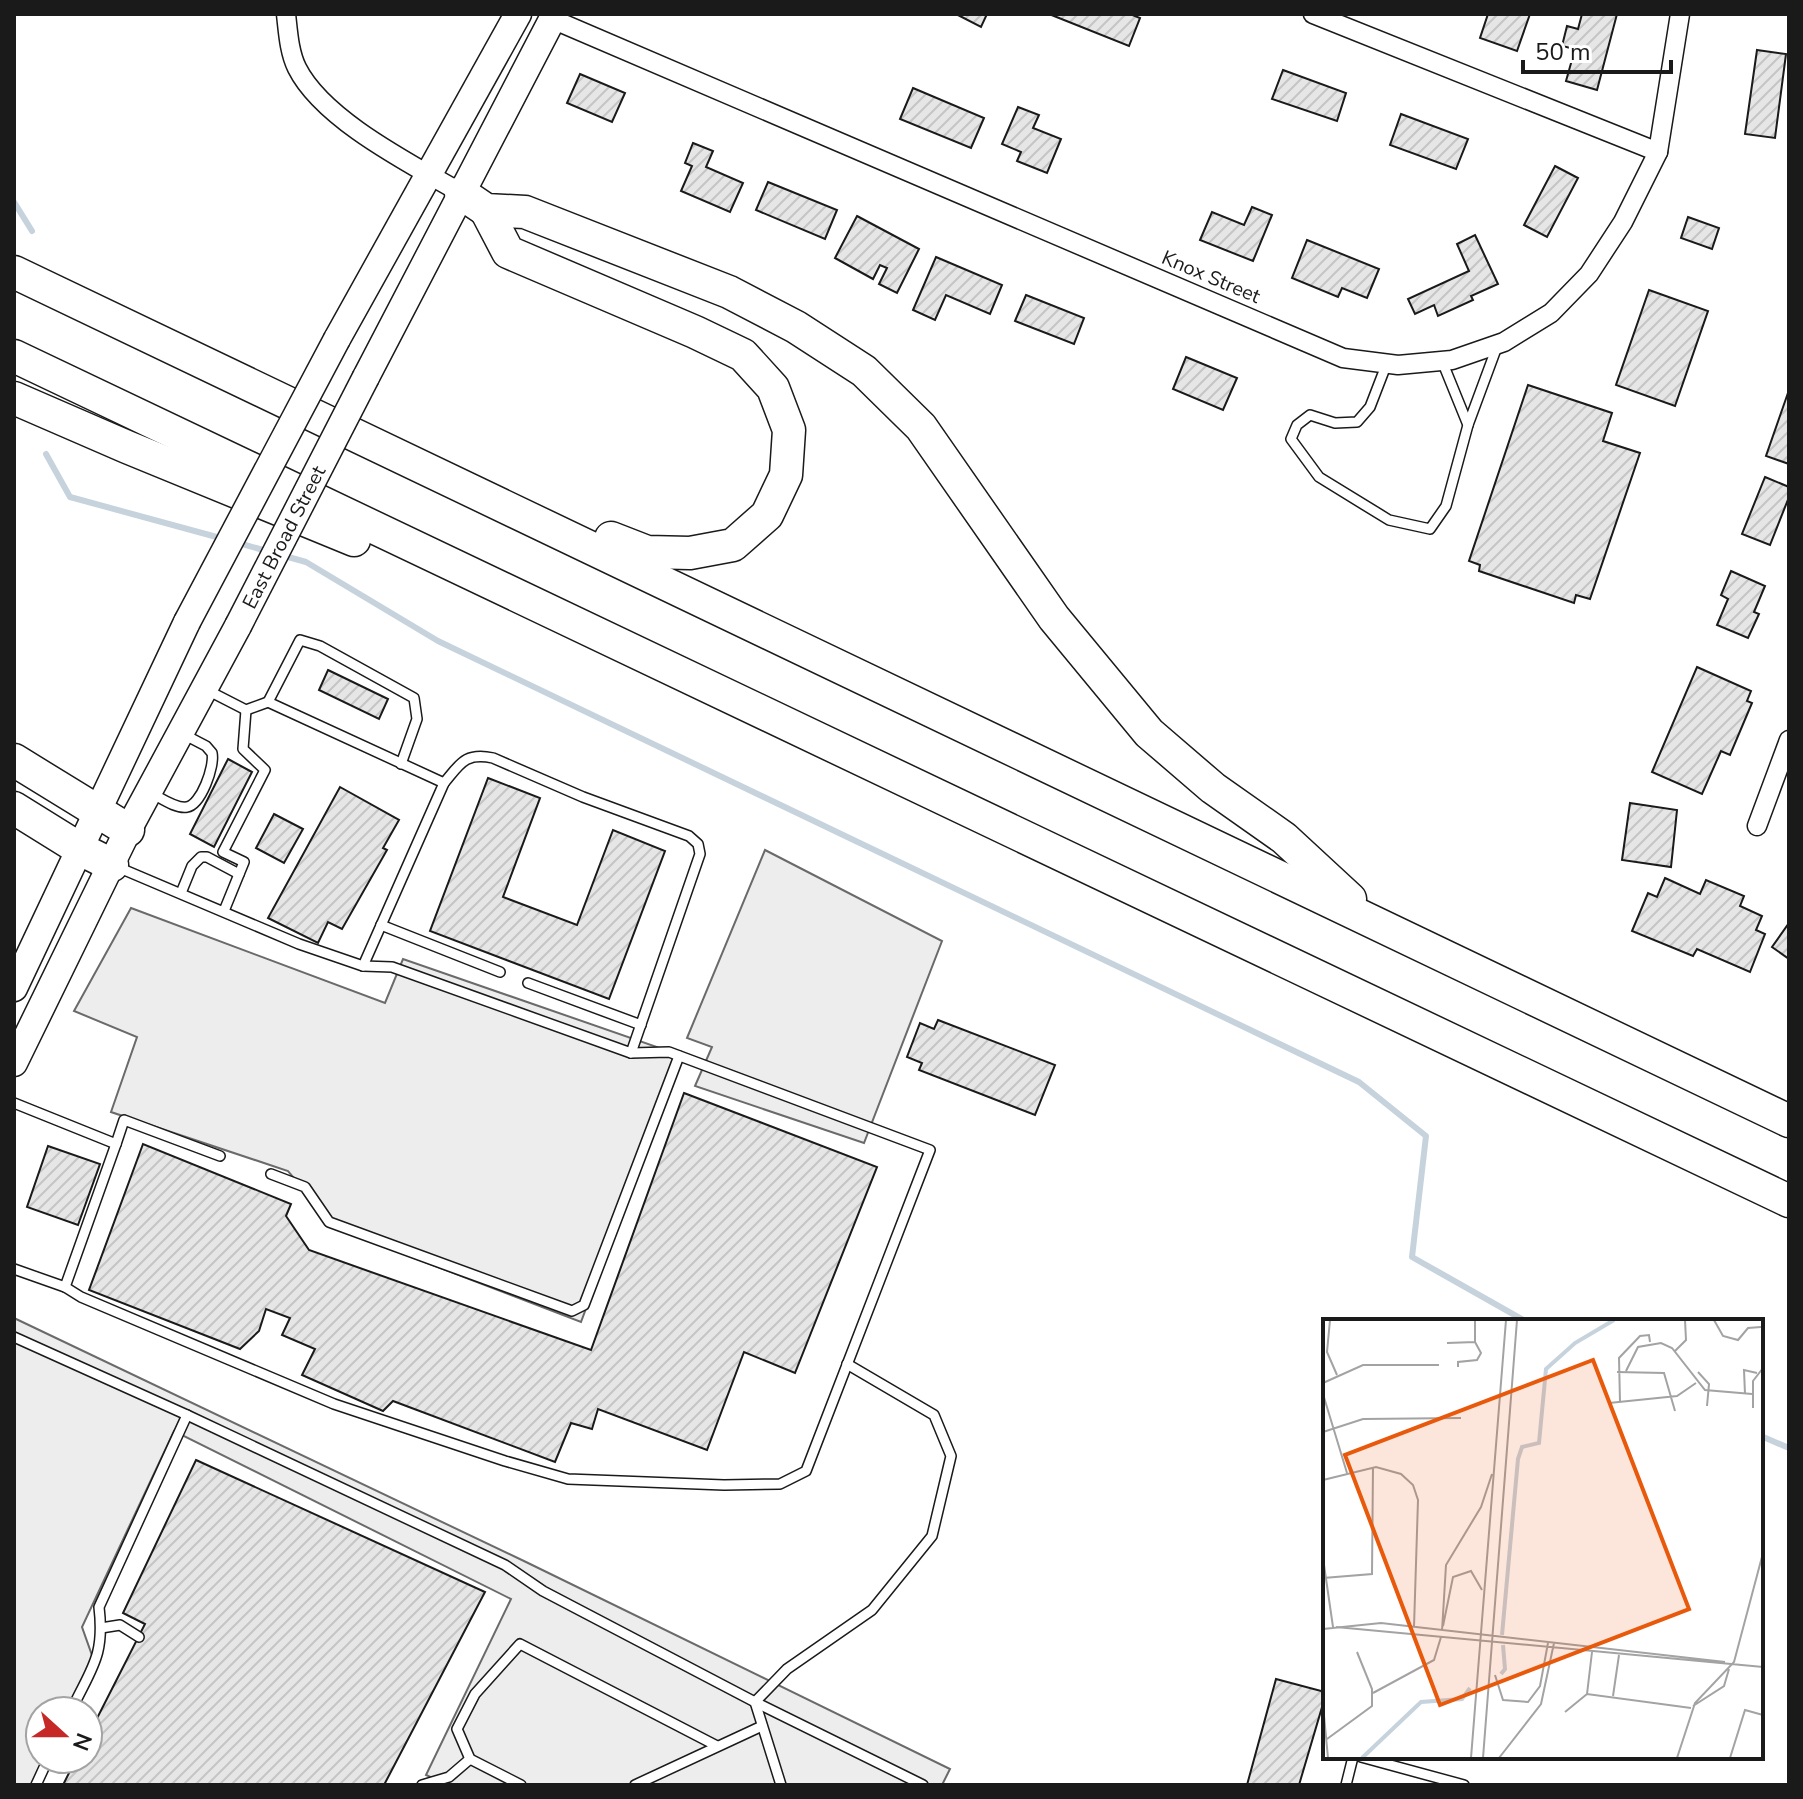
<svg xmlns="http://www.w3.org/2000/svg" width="1803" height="1799" font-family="'Nunito Sans',sans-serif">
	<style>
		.parking { fill: #ededed; stroke: #6a6a6a; stroke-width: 2 }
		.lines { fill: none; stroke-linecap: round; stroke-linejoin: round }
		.stream { stroke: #c6d2dc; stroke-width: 6 }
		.building { fill: url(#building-hatch); stroke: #1a1a1a; stroke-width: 2 }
		.service-casing { stroke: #1a1a1a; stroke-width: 12 }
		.minor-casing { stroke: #1a1a1a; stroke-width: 21 }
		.secondary-casing { stroke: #1a1a1a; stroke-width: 29 }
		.motorway-casing { stroke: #1a1a1a; stroke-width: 35 }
		.service { stroke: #fff; stroke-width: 9 }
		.minor { stroke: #fff; stroke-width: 18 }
		.secondary { stroke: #fff; stroke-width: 26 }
		.motorway { stroke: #fff; stroke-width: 32 }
		.secondary-bridge-casing { stroke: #1a1a1a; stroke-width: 29; stroke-linecap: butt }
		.secondary-bridge { stroke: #fff; stroke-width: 26 }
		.labels { text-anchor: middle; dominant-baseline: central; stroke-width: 6; stroke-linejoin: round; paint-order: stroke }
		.street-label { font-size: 20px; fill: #1a1a1a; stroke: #fff }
		.inset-river { fill: none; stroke: #c6d2dc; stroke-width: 4 }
		.inset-road { fill: none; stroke: #a3a3a3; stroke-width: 2 }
		.view { fill: #e8590c; fill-opacity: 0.15; stroke: #e8590c; stroke-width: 4 }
		.inset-edge { fill: none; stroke: #1a1a1a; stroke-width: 4 }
	</style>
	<defs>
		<pattern id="building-hatch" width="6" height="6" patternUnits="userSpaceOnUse" patternTransform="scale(2)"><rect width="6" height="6" fill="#e6e6e6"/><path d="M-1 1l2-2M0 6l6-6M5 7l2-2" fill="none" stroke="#c5c5c5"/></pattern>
	</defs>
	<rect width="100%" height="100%" fill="#fff"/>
	<g class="parking">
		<polygon points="765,850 942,941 864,1143 695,1086 712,1047 687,1038"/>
		<polygon points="131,908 385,1003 403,959 680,1055 581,1322 336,1228 288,1171 111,1112 137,1037 74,1011"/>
		<polygon points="14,1318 526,1562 950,1769 942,1785 448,1785 426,1775 511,1599 174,1431 82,1627 94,1661 69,1711 40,1711 40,1759 45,1759 32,1785 14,1785"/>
	</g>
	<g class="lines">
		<g class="stream">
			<polyline points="14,202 32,231"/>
			<polyline points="46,454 70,497 224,539"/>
			<polyline points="235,542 270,552"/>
			<polyline points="281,555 306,562 438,641 1359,1082 1426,1136 1412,1257 1525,1321"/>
			<polyline points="1761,1436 1789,1448"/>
		</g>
	</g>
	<g class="building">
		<polygon points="956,14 987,14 981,27"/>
		<polygon points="1049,14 1130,14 1140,18 1129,46"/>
		<polygon points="1488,14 1530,14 1517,51 1480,38"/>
		<polygon points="1582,14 1617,14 1597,90 1566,81 1575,49 1562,46 1567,26 1578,29"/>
		<polygon points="1757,50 1786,54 1775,138 1745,134"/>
		<polygon points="1283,70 1346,93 1337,121 1272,99"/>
		<polygon points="580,74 625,93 612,122 567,103"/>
		<polygon points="913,88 984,118 971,148 900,119"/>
		<polygon points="1018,107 1039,115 1033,128 1061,139 1047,173 1017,161 1021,152 1002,144"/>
		<polygon points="1401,114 1468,139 1456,169 1390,145"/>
		<polygon points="693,143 713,151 706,167 743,183 730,212 681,191 692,166 685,163"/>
		<polygon points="1555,166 1578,178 1547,237 1524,225"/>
		<polygon points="768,182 837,210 825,239 756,210"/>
		<polygon points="1252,207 1272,215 1253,261 1200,240 1212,212 1244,225"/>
		<polygon points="857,216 919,249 897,293 879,284 887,268 880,265 873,279 835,258"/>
		<polygon points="1688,217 1719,228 1712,249 1681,238"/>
		<polygon points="1475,235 1498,284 1471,296 1473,300 1438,316 1434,305 1415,314 1408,299 1469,271 1457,244"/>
		<polygon points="1307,240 1379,269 1367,298 1342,288 1338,297 1292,278"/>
		<polygon points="936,257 1002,285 990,314 946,295 935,320 913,310"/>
		<polygon points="1649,290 1708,311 1675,406 1616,385"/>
		<polygon points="1026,295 1084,318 1074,344 1015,321"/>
		<polygon points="1186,357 1237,378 1223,410 1173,389"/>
		<polygon points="1528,385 1612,413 1603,441 1640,453 1590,599 1576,595 1574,603 1479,571 1480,565 1469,561"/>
		<polygon points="1789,390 1789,464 1766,456"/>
		<polygon points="1765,477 1789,487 1789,497 1770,545 1742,534"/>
		<polygon points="1731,571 1765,586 1754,612 1759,614 1748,638 1717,625 1728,599 1721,595"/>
		<polygon points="1697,667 1751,691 1747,701 1752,703 1730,755 1721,751 1702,794 1652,772"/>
		<polygon points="328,670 388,699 379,719 319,690"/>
		<polygon points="228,759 252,772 214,847 190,834"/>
		<polygon points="488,778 540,798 503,897 577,925 613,830 665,851 609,999 430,931"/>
		<polygon points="340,787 399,820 383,848 387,850 342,929 328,922 318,943 268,918"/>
		<polygon points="1630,803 1677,810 1671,867 1622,860"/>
		<polygon points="274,814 303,829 284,863 256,848"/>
		<polygon points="1665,878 1700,894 1706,880 1744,896 1740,906 1762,916 1756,930 1765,934 1750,972 1697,949 1693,956 1632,931 1648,893 1657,897"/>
		<polygon points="1789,923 1789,959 1772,947"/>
		<polygon points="938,1020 1055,1065 1035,1115 919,1070 922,1063 907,1057 920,1023 934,1029"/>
		<polygon points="684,1093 877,1167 795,1373 744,1352 707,1450 598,1409 592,1429 571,1423 555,1462 393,1401 383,1411 302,1375 315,1349 282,1335 290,1318 266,1309 259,1331 240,1349 89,1290 143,1144 291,1204 286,1216 309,1250 591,1350"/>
		<polygon points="48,1146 100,1164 78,1225 27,1207"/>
		<polygon points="196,1460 485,1592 384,1785 63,1785 76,1759 88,1759 88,1736 145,1624 123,1613"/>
		<polygon points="1276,1679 1325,1692 1325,1697 1299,1785 1247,1785"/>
	</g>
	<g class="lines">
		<g class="service-casing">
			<g id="service">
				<polyline points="1442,361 1468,425"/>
				<polyline points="1387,363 1370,407 1357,422 1335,423 1310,415 1297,425 1291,439 1319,477 1389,520 1430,529 1446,506 1468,425 1498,344"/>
				<polyline points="268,702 300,640 320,646 414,698 417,719 401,764"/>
				<path d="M 444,783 C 460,764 465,752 493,758 L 583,797 L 689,836 L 698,844 L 700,854 L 631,1053"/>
				<path d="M 151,793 C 161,798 176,809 187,807 C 201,805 215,766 212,753 L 206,746 L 183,734"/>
				<polyline points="115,866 299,944 363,966 444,783 268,702 246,710 207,690"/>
				<polyline points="181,893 192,866 201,857 207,857 239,874"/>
				<polyline points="224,911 244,862 223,852 265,770 243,749 246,710"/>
				<polyline points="381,925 500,972"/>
				<polyline points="528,983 641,1025"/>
				<polyline points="14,1103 116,1144 124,1120 220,1156"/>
				<polyline points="271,1174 305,1187 329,1222 572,1311 584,1305 679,1056"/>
				<polyline points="14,1269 65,1287 81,1297 334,1404 505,1461 568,1479 724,1485 780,1484 806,1471 930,1150 669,1052 631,1053 392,967 363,966"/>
				<polyline points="65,1287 116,1144"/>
				<polyline points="14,1337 187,1415 505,1565 543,1591 755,1702 923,1785"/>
				<polyline points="101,1628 120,1625 139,1637"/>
				<path d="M 71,1711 C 91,1668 105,1657 99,1607 L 187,1415"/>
				<polyline points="1361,1757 1464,1785"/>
				<polyline points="36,1785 48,1759"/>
				<polyline points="422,1785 449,1777 470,1759"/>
				<polyline points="521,1785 470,1759 457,1729 475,1694 520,1644 717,1746"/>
				<polyline points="635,1785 762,1726"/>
				<polyline points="781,1785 755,1702 787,1669 872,1610 932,1536 951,1456 934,1415 847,1364"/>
				<polyline points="1346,1785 1353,1757"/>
			</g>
		</g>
		<g class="minor-casing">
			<g id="minor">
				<path d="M 286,14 C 288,31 289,52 297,68 C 323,120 411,164 461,193"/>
				<polyline points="1313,14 1658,152"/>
				<polyline points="552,19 1343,358 1398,365 1452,360 1504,342 1551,313 1589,274 1623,222 1658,152 1680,14"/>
				<polyline points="1757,826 1789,740"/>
			</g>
		</g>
		<g class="secondary-casing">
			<g id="secondary">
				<polyline points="337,339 518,14"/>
				<polyline points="366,377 555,14"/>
				<polyline points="14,988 187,622"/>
				<polyline points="14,1063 128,830 238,626"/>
			</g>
		</g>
		<g class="motorway-casing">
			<g id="motorway">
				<polyline points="461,193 486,210 525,212 729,292 796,327 864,371 921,427 1054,618 1149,733 1213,788 1284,838 1350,899"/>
				<polyline points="486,210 508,252 695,332 743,355 773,388 789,430 786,475 767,515 733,545 690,553 647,552 611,538"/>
				<polyline points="14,272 1789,1121"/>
				<polyline points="14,356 1789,1201"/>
				<polyline points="14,398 127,447 354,540"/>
				<polyline points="14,760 128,830"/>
				<polyline points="14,808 80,849 112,865"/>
			</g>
		</g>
		<use href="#service" class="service"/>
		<use href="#minor" class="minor"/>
		<use href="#secondary" class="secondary"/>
		<use href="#motorway" class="motorway"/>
		<g class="secondary-bridge-casing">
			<g id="secondary-bridge">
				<polyline points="187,622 337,339"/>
				<path id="s1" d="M 238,626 L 366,377"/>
			</g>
		</g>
		<use href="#secondary-bridge" class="secondary-bridge"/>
	</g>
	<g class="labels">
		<g class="street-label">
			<text transform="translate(1211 277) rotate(23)">Knox Street</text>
			<text stroke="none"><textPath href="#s1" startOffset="100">East Broad Street</textPath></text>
		</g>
	</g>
	<g transform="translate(1323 1319)">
		<rect width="440" height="440" fill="#fff"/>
		<path class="inset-river" d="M 179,316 L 195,140 L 199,128 L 216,124 L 223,50 L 252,24 L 291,1M 178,355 L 182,350 L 180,326M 39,439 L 98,383 L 139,380 L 147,369"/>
		<path class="inset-road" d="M 7,1 L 4,33 L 14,56M 391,1 L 400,17 L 415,21 L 425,9 L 438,8M 124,24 L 152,23M 352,32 L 363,21 L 362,1M 135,48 L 135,43 L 154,41 L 158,34 L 152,23 L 152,1M 303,52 L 315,28 L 338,24 L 349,29 L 382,71 L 429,75M 294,53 L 341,54 L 352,92M 375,53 L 386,65 L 384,87M 0,64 L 40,46 L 116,46M 0,75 L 24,154M 422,75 L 421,51 L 434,54M 297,83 L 296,39 L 317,17 L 326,16 L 327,23M 286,84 L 354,77 L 373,64M 430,89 L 430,62 L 440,49M 0,113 L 40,100 L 138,99M 0,161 L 53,148 L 78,155 L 90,166 L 95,181 L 91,308M 0,239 L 10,308M 0,259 L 49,255 L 50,148M 120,307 L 130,258 L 148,252 L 159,271M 13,308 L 440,348M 0,310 L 58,304 L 402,343M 119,312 L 123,246 L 158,188 L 169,155M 172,356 L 180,381 L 205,383 L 217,367 L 225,324M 50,374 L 111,341 L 118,318M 264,375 L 269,333M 290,377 L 296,336M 0,386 L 5,439M 370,387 L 401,367 L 406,350M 242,393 L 264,375 L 368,389M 4,420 L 49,387 L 49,370 L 34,333M 148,439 L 183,1M 160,439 L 194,1M 176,439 L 218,385 L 231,324M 354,439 L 372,384 L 411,343 L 440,234M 407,439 L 422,391 L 440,396"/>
		<path class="view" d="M 270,41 L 366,290 L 117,386 L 22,136 Z"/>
		<rect width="440" height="440" class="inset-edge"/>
	</g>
	<rect width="1803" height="1799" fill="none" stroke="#1a1a1a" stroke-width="32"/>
	<g transform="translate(64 1735) rotate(111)"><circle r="38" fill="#ffffff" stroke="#a3a3a3" stroke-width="2"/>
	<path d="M0-6L14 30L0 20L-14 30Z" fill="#c62828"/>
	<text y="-12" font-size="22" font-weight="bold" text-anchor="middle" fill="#1a1a1a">N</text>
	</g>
	<path d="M1523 60v12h148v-12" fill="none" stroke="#1a1a1a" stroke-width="4"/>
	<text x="1535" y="60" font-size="24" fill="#1a1a1a" stroke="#ffffff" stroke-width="6" paint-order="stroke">50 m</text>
</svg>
